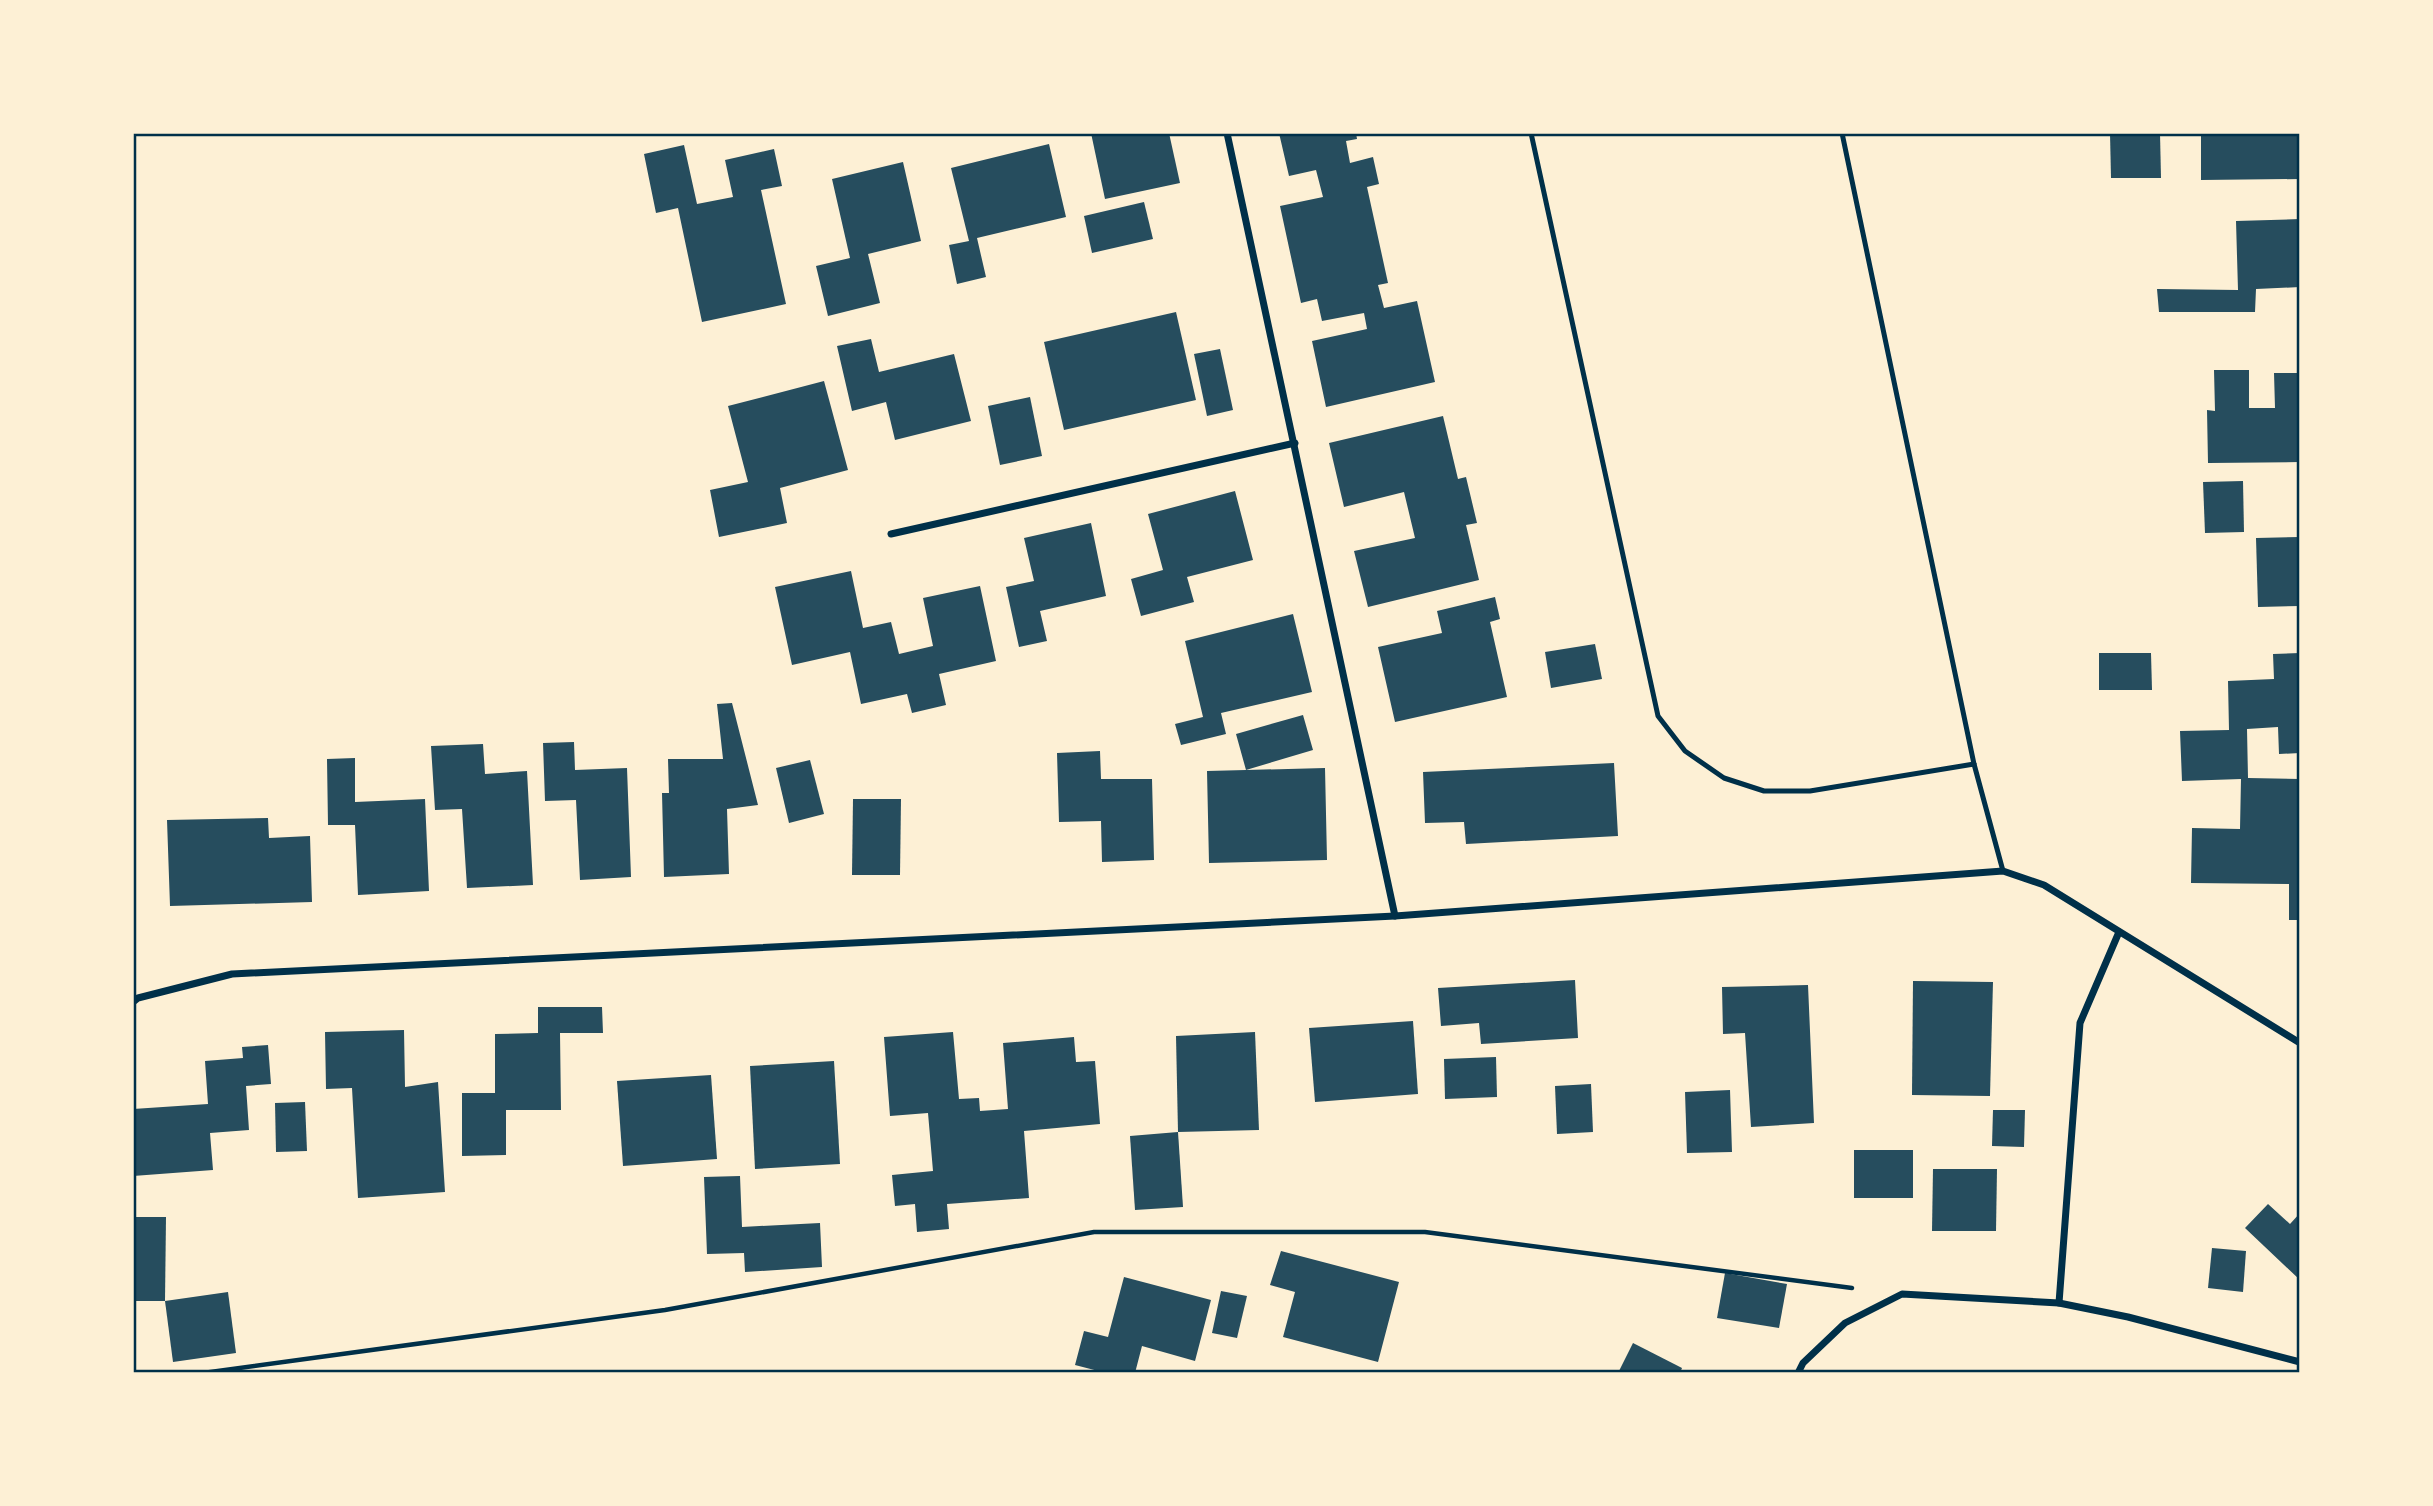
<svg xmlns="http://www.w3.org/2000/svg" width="2433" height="1506" font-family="Manrope,sans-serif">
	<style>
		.building { fill: #264d5e }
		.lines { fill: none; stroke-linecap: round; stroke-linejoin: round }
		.path { stroke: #003049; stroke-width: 4.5 }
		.service { stroke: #003049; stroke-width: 5 }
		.minor { stroke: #003049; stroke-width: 7 }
		.neatline { fill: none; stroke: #003049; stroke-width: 2.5 }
	</style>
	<rect width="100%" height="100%" fill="#fdf0d5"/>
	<g class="building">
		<polygon points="1091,133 1169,133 1180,183 1105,199"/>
		<polygon points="1279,133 1356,133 1357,139 1346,141 1350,163 1373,157 1379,184 1367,187 1388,283 1378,285 1384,308 1417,301 1435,382 1326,407 1312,341 1367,329 1364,313 1322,321 1317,299 1301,303 1280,206 1323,197 1316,170 1289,176"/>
		<polygon points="2110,133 2160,133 2161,178 2111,178"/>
		<polygon points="2201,133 2300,133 2300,179 2201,180"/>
		<polygon points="1049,144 1066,217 977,238 986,277 957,284 949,245 969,241 951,168"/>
		<polygon points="684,145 697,204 733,197 725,160 774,149 782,186 761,190 786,304 702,322 678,208 656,213 644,154"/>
		<polygon points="903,162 921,241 868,254 880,303 828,316 816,266 850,258 832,179"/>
		<polygon points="1144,202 1153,239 1092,253 1084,216"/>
		<polygon points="2300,219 2300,287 2256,289 2255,312 2159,312 2157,289 2238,290 2236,221"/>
		<polygon points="1176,312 1196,400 1064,430 1044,342"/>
		<polygon points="871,339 879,372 954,354 971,421 895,440 886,402 852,411 837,346"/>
		<polygon points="1220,349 1233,410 1207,416 1194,354"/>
		<polygon points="2214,370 2249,370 2249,408 2275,408 2274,373 2300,373 2300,462 2208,463 2207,410 2215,411"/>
		<polygon points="824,381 848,470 780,488 787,523 719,537 710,490 748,482 728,406"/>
		<polygon points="1030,397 1042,456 1000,465 988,406"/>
		<polygon points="1443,416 1458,479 1466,477 1477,523 1466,525 1479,580 1368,607 1354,551 1415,538 1404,492 1344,507 1329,443"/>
		<polygon points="2243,481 2244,532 2205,533 2203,482"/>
		<polygon points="1235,491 1253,560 1187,577 1194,602 1141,616 1131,579 1163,570 1148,514"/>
		<polygon points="1091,523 1106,596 1040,611 1047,641 1019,647 1006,587 1034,581 1024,538"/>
		<polygon points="2300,537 2300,606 2258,607 2256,538"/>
		<polygon points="851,571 863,628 891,622 899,654 933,646 923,598 980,586 996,661 939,674 946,705 912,713 907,694 861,704 850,652 792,665 775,587"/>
		<polygon points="1495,597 1500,619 1490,622 1507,697 1395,722 1378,647 1442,633 1437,611"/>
		<polygon points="1293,614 1312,692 1221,713 1226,734 1181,745 1175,724 1203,717 1185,641"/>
		<polygon points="1595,644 1602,679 1551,688 1545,652"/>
		<polygon points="2099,653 2151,653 2152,690 2099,690"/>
		<polygon points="2300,653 2300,753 2279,754 2278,727 2247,729 2248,778 2300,779 2300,920 2289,920 2289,884 2191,883 2192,828 2240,829 2241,779 2182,781 2180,731 2229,730 2228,681 2274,679 2273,654"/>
		<polygon points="732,703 758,805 727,809 729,874 664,877 662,793 669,793 668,759 723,759 717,704"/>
		<polygon points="1303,715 1313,750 1246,770 1325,768 1327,860 1209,863 1207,771 1246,770 1236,734"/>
		<polygon points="574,742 575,770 627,768 631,877 580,880 576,800 545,801 543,743"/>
		<polygon points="483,744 485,774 527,771 533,885 467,888 462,809 435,810 431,746"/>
		<polygon points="1100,751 1101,779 1152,779 1154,860 1102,862 1101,821 1059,822 1057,753"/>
		<polygon points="355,758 355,802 425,799 429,891 358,895 355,825 328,825 327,759"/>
		<polygon points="810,760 824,814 789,823 776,768"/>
		<polygon points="1614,763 1618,836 1466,844 1464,822 1425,823 1423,772"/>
		<polygon points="853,799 901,799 900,875 852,875"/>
		<polygon points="268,818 269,838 310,836 312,902 170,906 167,820"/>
		<polygon points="1575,980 1578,1038 1481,1044 1479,1023 1441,1026 1438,988"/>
		<polygon points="1913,981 1993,982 1990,1096 1912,1095"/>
		<polygon points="1808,985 1814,1123 1751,1127 1745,1033 1723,1034 1722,987"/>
		<polygon points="538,1007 602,1007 603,1033 560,1033 561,1110 506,1110 506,1155 462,1156 462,1093 495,1093 495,1034 538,1033"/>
		<polygon points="1413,1021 1418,1094 1315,1102 1309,1028"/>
		<polygon points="404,1030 405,1087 438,1082 445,1192 358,1198 352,1088 326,1089 325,1032"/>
		<polygon points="953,1032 959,1099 979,1098 980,1111 1008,1109 1003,1043 1074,1037 1076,1062 1095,1061 1100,1124 1024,1131 1029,1198 947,1204 949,1229 917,1232 915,1204 895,1206 892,1175 933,1171 928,1113 890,1116 884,1037"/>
		<polygon points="1255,1032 1259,1130 1178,1132 1176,1036"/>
		<polygon points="268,1045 271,1084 246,1086 249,1130 210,1133 213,1170 133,1176 133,1109 208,1104 205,1061 243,1058 242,1047"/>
		<polygon points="1496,1057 1497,1097 1445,1099 1444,1059"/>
		<polygon points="834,1061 840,1164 755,1169 750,1066"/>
		<polygon points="711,1075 717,1159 623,1166 617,1081"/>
		<polygon points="1591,1084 1593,1132 1557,1134 1555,1086"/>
		<polygon points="1730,1090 1732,1152 1687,1153 1685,1092"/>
		<polygon points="305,1102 307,1151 276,1152 275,1103"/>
		<polygon points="1993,1110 2025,1110 2024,1147 1992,1146"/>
		<polygon points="1178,1132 1183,1207 1135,1210 1130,1136"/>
		<rect x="1854" y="1150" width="59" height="48"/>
		<polygon points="1933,1169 1997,1169 1996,1231 1932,1231"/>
		<polygon points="740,1176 742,1227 820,1223 822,1267 745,1272 744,1253 707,1254 704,1177"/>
		<polygon points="2268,1204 2290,1224 2300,1213 2300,1280 2245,1228"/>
		<polygon points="133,1217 166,1217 165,1301 133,1301"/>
		<polygon points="2212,1248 2246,1251 2243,1292 2208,1288"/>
		<polygon points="1281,1251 1399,1282 1378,1362 1283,1337 1295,1292 1270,1285"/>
		<polygon points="1725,1273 1787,1284 1779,1328 1717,1318"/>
		<polygon points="1124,1277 1211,1300 1195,1361 1142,1346 1135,1373 1106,1373 1075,1365 1084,1331 1108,1337"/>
		<polygon points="1221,1291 1247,1296 1237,1338 1212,1333"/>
		<polygon points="228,1292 236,1353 173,1362 165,1301"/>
		<polygon points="1633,1343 1682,1368 1680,1373 1618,1373"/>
	</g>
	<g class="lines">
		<polyline class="path" points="203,1373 665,1310 1094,1232 1425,1232 1852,1288"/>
		<g class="service">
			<polyline points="1531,133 1658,716 1685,751 1724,778 1764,791 1810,791 1974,764"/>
			<polyline points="1842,133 1974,764 2003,871"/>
		</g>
		<g class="minor">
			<polyline points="1227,133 1395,916"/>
			<polyline points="891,534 1295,443"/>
			<polyline points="133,1002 138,998 232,974 1395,916 2003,871 2044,885 2300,1043"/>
			<polyline points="2059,1303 2080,1023 2119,932"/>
			<polyline points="1798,1373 1803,1363 1845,1323 1902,1294 2059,1303 2128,1317 2300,1362"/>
		</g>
	</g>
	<rect width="2433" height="1506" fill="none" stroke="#fdf0d5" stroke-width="270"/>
	<rect x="135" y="135" width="2163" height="1236" class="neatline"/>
</svg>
